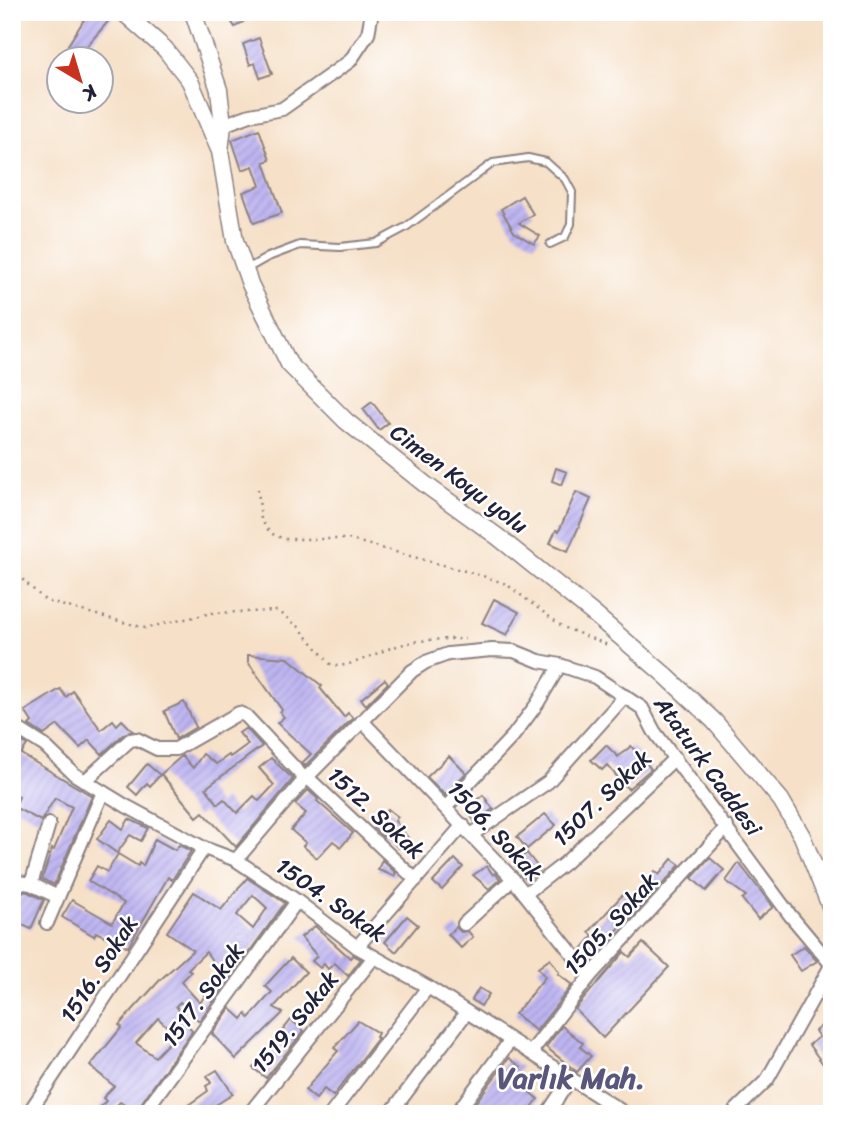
<svg xmlns="http://www.w3.org/2000/svg" width="844" height="1126" font-family="Sriracha,sans-serif">
	<style>
		.building { fill: url(#building-hatch); fill-rule: evenodd }
		.lines { fill: none; stroke-linecap: round; stroke-linejoin: round }
		.service-casing { stroke: #8c8181; stroke-width: 10 }
		.minor-casing { stroke: #8c8181; stroke-width: 16 }
		.tertiary-casing { stroke: #8c8181; stroke-width: 19 }
		.path { stroke: #8c8181; stroke-width: 2.5; stroke-dasharray: 2 5; stroke-linecap: butt }
		.service { stroke: #fff; stroke-width: 6 }
		.minor { stroke: #fff; stroke-width: 12 }
		.tertiary { stroke: #fff; stroke-width: 16 }
		.labels { text-anchor: middle; dominant-baseline: central; stroke-width: 5; stroke-linejoin: round; paint-order: stroke }
		.street-label { font-size: 23px; fill: #22223b; stroke: #fff }
		.district-label { font-size: 30px; font-weight: bold; fill: #59557b; stroke: #fff }
	</style>
	<defs>
		<pattern id="building-hatch" width="6" height="6" patternUnits="userSpaceOnUse" patternTransform="scale(1.75)"><rect width="6" height="6" fill="#beb5f1"/><path d="M-1 1l2-2M0 6l6-6M5 7l2-2" fill="none" stroke="#a39bd0"/></pattern>
	</defs>
	<rect width="100%" height="100%" fill="#fff"/>
	<filter id="ink" filterUnits="userSpaceOnUse"><feTurbulence type="fractalNoise" baseFrequency=".0143" numOctaves="2"/><feDisplacementMap in="SourceGraphic" scale="14" xChannelSelector="R" yChannelSelector="G"/><feConvolveMatrix kernelMatrix="1 2 1 2 8 2 1 2 1" color-interpolation-filters="sRGB"/></filter>
	<filter id="wash" filterUnits="userSpaceOnUse"><feTurbulence type="fractalNoise" baseFrequency=".00686" numOctaves="4" result="noise"/><feDisplacementMap in="SourceGraphic" scale="28" xChannelSelector="R" yChannelSelector="G"/><feGaussianBlur stdDeviation="1.57" result="paint"/><feColorMatrix in="noise" values="0 0 0 0 0 0 0 0 0 0 0 0 0 0 0 0 0 1.4 0 .05"/><feComposite in="paint" operator="in"/></filter>
	<g filter="url(#wash)">
		<rect width="100%" height="100%" fill="#f6e0c7"/>
		<g id="blocks">
			<g class="building">
				<polygon points="89,12 113,12 113,16 80,54 68,45"/>
				<polygon points="225,12 258,12 235,27"/>
				<polygon points="259,38 272,74 260,78 255,63 250,65 243,44"/>
				<polygon points="259,129 270,160 264,162 282,213 254,223 243,192 260,186 253,166 242,170 232,140"/>
				<polygon points="522,196 533,214 519,223 540,236 534,244 514,232 501,209"/>
				<polygon points="372,402 388,423 379,430 363,409"/>
				<polygon points="556,468 567,472 562,485 552,481"/>
				<polygon points="576,492 591,499 568,551 550,543 556,530 559,531"/>
				<polygon points="494,599 519,612 507,635 482,623"/>
				<polygon points="248,655 288,658 322,686 320,688 344,717 348,713 353,718 305,766 302,763 311,754 277,723 284,717 280,712 282,710 248,662"/>
				<polygon points="385,679 388,683 366,705 361,699"/>
				<polygon points="60,689 66,697 73,691 101,730 113,720 117,725 122,720 133,731 124,734 102,754 89,740 80,748 58,725 44,735 29,725 32,722 25,711"/>
				<polygon points="184,702 196,727 176,739 164,711"/>
				<polygon points="246,728 262,746 206,788 218,804 224,799 237,813 254,796 259,801 274,785 259,768 271,758 293,779 236,847 203,812 197,817 161,774 182,756 193,768 203,754 216,764 229,755 230,757 248,744 239,733"/>
				<polygon points="18,739 27,745 21,754 92,796 54,885 42,879 52,849 54,850 72,807 55,798 41,821 14,807 19,797 12,793 12,740 16,741"/>
				<polygon points="606,745 618,757 631,746 651,769 628,789 607,765 602,770 591,760"/>
				<polygon points="449,756 466,773 445,795 427,777"/>
				<polygon points="147,764 160,775 150,786 147,783 137,795 128,787"/>
				<polygon points="308,790 318,799 317,801 353,833 341,847 333,841 317,858 303,846 306,843 291,830 306,813 295,804"/>
				<polygon points="483,795 493,809 475,822 466,809"/>
				<polygon points="388,809 398,817 395,821 408,838 398,848 386,833 383,837 374,828"/>
				<polygon points="545,814 556,825 527,849 517,837"/>
				<polygon points="129,819 148,828 141,841 130,835 117,853 97,839 111,820 123,829"/>
				<polygon points="155,839 175,850 179,845 191,851 172,880 168,877 128,947 109,936 108,938 96,932 94,936 62,917 72,900 112,923 124,903 88,881 97,866 107,872 118,854 138,866 139,863 143,866"/>
				<polygon points="527,853 540,870 527,880 514,863"/>
				<polygon points="710,858 724,870 706,891 692,878"/>
				<polygon points="455,859 463,867 442,890 433,882"/>
				<polygon points="672,859 680,865 627,923 625,921 590,963 581,950 593,936 589,932 625,892 631,898 655,871 659,875"/>
				<polygon points="382,860 396,873 394,876 378,870"/>
				<polygon points="739,863 773,907 758,919 742,899 746,896 726,881"/>
				<polygon points="487,866 493,875 495,873 500,879 489,889 473,875"/>
				<path d="M 247,878 L 285,903 L 199,1021 L 180,1002 L 176,1006 L 192,1031 L 135,1112 L 120,1102 L 109,1114 L 94,1114 L 106,1101 L 103,1098 L 114,1086 L 90,1066 L 122,1027 L 119,1025 L 160,980 L 193,950 L 167,932 L 194,892 L 221,910 ZM 253,895 L 267,908 L 253,929 L 237,915 ZM 206,952 L 220,972 L 200,1003 L 181,982 L 191,972 L 188,969 ZM 158,1018 L 176,1035 L 155,1057 L 136,1043 Z"/>
				<polygon points="12,890 28,892 44,900 31,929 12,920"/>
				<polygon points="407,916 418,925 396,952 385,942"/>
				<polygon points="315,926 350,958 353,955 361,959 348,976 335,963 328,969 324,964 320,968 312,961 317,956 301,937"/>
				<polygon points="456,927 461,932 468,931 473,937 461,948 448,934"/>
				<polygon points="643,943 669,967 603,1038 575,1009 624,952 630,957"/>
				<polygon points="804,946 817,961 801,971 790,955"/>
				<polygon points="291,958 306,972 274,1007 283,1013 236,1059 212,1034 230,1008 242,1019 246,1014 249,1018 272,992 265,986"/>
				<polygon points="550,959 559,972 558,974 572,985 536,1031 515,1014 545,977 538,968"/>
				<polygon points="479,988 489,994 481,1006 472,1000"/>
				<polygon points="832,1017 832,1076 809,1045 819,1037 815,1031"/>
				<polygon points="291,1020 304,1031 266,1078 253,1068"/>
				<polygon points="358,1021 378,1033 376,1037 378,1038 333,1096 324,1089 316,1099 305,1090 338,1051 334,1048"/>
				<polygon points="562,1026 583,1043 580,1047 591,1056 577,1072 546,1047"/>
				<polygon points="509,1058 521,1067 513,1079 538,1099 527,1114 483,1114 473,1106"/>
				<polygon points="217,1070 233,1094 208,1110 211,1114 189,1114 184,1108 208,1091 206,1086 211,1083 207,1076"/>
			</g>
		</g>
	</g>
	<g filter="url(#ink)">
		<use href="#blocks" fill-opacity="0" stroke="#8c8181" stroke-width="2"/>
		<g class="lines">
			<g class="service-casing">
				<polyline id="service" points="245,270 268,257 300,245 340,247 376,243 406,227 493,163 528,158 546,162 565,179 572,192 571,224 565,237 550,244"/>
			</g>
			<g class="minor-casing">
				<g id="minor">
					<polyline points="223,125 250,115 282,109 350,61 368,34 372,12"/>
					<polyline points="362,721 513,879 590,976"/>
					<polyline points="12,725 45,746 74,774 85,781 126,806 204,848 236,860 297,901 357,947 428,987 626,1114"/>
					<polyline points="307,777 416,880"/>
					<polyline points="85,781 130,740 137,739 157,749 176,749 239,713 246,716 305,779"/>
					<polyline points="446,807 513,736 537,704 560,665"/>
					<polyline points="471,835 548,782 625,696"/>
					<polyline points="236,860 305,779 412,671 426,662 448,654 492,650 514,651 539,661 560,665 595,677 642,708 654,731 790,915 831,964"/>
					<polyline points="12,881 31,884 58,897"/>
					<polyline points="31,884 49,824"/>
					<polyline points="525,894 565,863 675,758"/>
					<polyline points="47,923 103,792"/>
					<polyline points="464,924 513,879"/>
					<polyline points="357,947 463,825"/>
					<polyline points="531,1052 590,976 727,827"/>
					<polyline points="28,1114 204,848"/>
					<polyline points="143,1114 297,901"/>
					<polyline points="249,1114 374,957"/>
					<polyline points="331,1114 428,987"/>
					<polyline points="390,1114 467,1012"/>
					<polyline points="456,1114 510,1041"/>
					<polyline points="547,1114 571,1078"/>
					<polyline points="732,1114 767,1080 832,964"/>
				</g>
			</g>
			<g class="tertiary-casing">
				<g id="tertiary">
					<polyline points="123,12 165,49 190,81 219,149"/>
					<polyline points="193,12 219,90 223,125 220,151 235,241 250,284 289,364 346,421 426,485 498,537 595,615 665,675 714,721 781,800 802,836 832,911"/>
				</g>
			</g>
			<g class="path">
				<polyline points="258,489 261,519 267,529 274,535 285,539 348,539 483,576 506,584 563,627 608,645"/>
				<path d="M 12,570 L 46,601 L 145,628 L 212,613 L 277,611 L 298,626 L 332,666 C 356,666 372,654 394,647 C 417,639 441,639 465,639"/>
			</g>
			<use href="#service" class="service"/>
			<use href="#minor" class="minor"/>
			<use href="#tertiary" class="tertiary"/>
		</g>
	</g>
	<g class="labels">
		<g class="street-label">
			<text transform="translate(459 479) rotate(37)">Cimen Koyu yolu</text>
			<text transform="translate(708 766) rotate(54)">Ataturk Caddesi</text>
			<text transform="translate(602 798) rotate(-44)">1507. Sokak</text>
			<text transform="translate(376 813) rotate(43)">1512. Sokak</text>
			<text transform="translate(495 831) rotate(47)">1506. Sokak</text>
			<text transform="translate(331 900) rotate(35)">1504. Sokak</text>
			<text transform="translate(611 924) rotate(-48)">1505. Sokak</text>
			<text transform="translate(99 969) rotate(-57)">1516. Sokak</text>
			<text transform="translate(203 995) rotate(-54)">1517. Sokak</text>
			<text transform="translate(295 1022) rotate(-51)">1519. Sokak</text>
		</g>
		<g class="district-label">
			<text x="571" y="1078">Varlık Mah.</text>
		</g>
	</g>
	<rect width="844" height="1126" fill="none" stroke="#fff" stroke-width="42"/>
	<g transform="translate(80 80) rotate(142)"><circle r="33" fill="#ffffff" stroke="#a7a7b1" stroke-width="2"/>
	<path d="M0-5L12 26L0 18L-12 26Z" fill="#c8321e"/>
	<text y="-10" font-size="19" font-weight="bold" text-anchor="middle" fill="#22223b">K</text>
	</g>
</svg>
